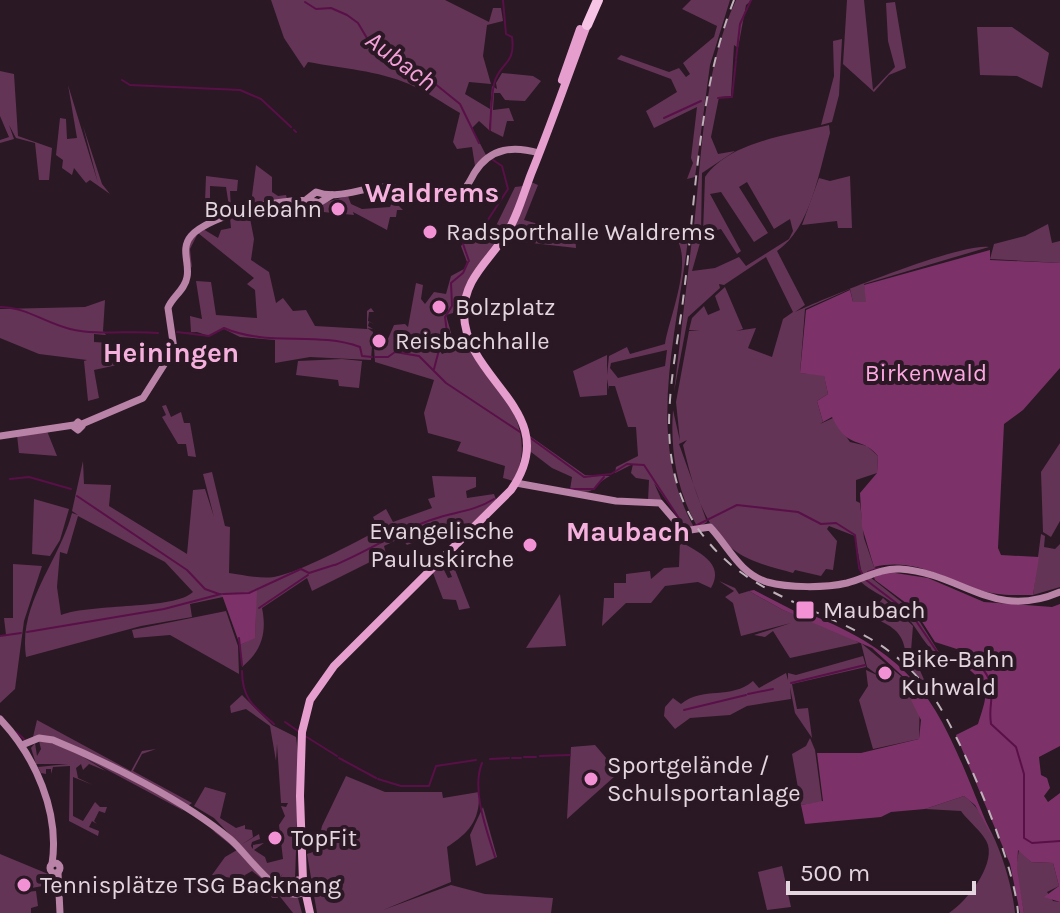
<svg xmlns="http://www.w3.org/2000/svg" width="1060" height="913" font-family="Karla,sans-serif">
	<style>
		.green { fill: #643456; fill-rule: evenodd }
		.forest { fill: #7c3268 }
		.lines { fill: none; stroke-linecap: round; stroke-linejoin: round }
		.stream { stroke: #591048; stroke-width: 2 }
		.secondary { stroke: #b982a7; stroke-width: 7 }
		.primary { stroke: #e59ecd; stroke-width: 8 }
		.highway { stroke: #f8c4e6; stroke-width: 10 }
		.rail { stroke: #bfb1ba; stroke-width: 2; stroke-dasharray: 10 10; stroke-linecap: butt }
		.poi-dot { fill: #f391d5; stroke: #2a1824; stroke-width: 3 }
		.labels { text-anchor: middle; dominant-baseline: central; stroke-width: 8; stroke-linejoin: round; paint-order: stroke }
		.poi-label { font-size: 24px; fill: #e3d6de; stroke: #2a1824; text-anchor: start }
		.park-label { font-size: 24px; fill: #fca7e0; stroke: #2a1824 }
		.water-label { font-size: 26px; font-style: italic; fill: #f4a0d9; stroke: #2a1824 }
		.quarter-label { font-size: 28px; font-weight: bold; fill: #f6b0de; stroke: #2a1824 }
	</style>
	<rect width="100%" height="100%" fill="#2a1824"/>
	<g class="green">
		<path d="M 271,0 L 445,0 L 489,22 L 493,8 L 501,8 L 503,21 L 487,25 L 483,56 L 491,84 L 469,82 L 465,94 L 490,109 L 492,86 L 497,89 L 496,83 L 502,73 L 533,76 L 541,81 L 525,101 L 505,100 L 500,93 L 494,93 L 493,110 L 509,108 L 514,121 L 507,121 L 503,137 L 491,131 L 491,110 L 489,130 L 479,121 L 472,128 L 487,157 L 475,166 L 472,147 L 457,149 L 453,142 L 460,113 C 443,103 427,92 409,84 C 379,71 341,68 308,62 L 304,68 L 284,38 Z"/>
		<polygon points="691,0 730,0 710,65 695,177 687,179 693,163 691,158 697,107 654,128 646,111 677,92 671,79 617,59 621,55 669,72 679,68 686,77 690,74 683,63 714,37 717,26 682,9"/>
		<path d="M 736,0 L 752,0 L 746,5 L 738,48 L 734,45 L 731,96 L 719,97 L 711,137 L 718,154 L 735,151 L 702,173 L 701,233 L 693,236 C 702,159 702,72 736,0 Z"/>
		<polygon points="847,0 864,0 873,90 895,67 888,41 886,3 895,2 906,68 889,75 874,92 843,64"/>
		<polygon points="977,27 1012,27 1049,53 1042,88 1017,76 980,75"/>
		<polygon points="842,39 839,95 832,122 821,125 834,76 833,41"/>
		<polygon points="0,71 14,74 18,136 52,148 49,180 39,180 35,143 16,138 9,125 14,139 0,143 0,140 9,137 0,116"/>
		<polygon points="68,85 98,183 83,126 102,184 110,194 90,180 86,183 74,168 72,175 62,168 63,160 56,155 60,118 66,119 67,139 77,138"/>
		<path d="M 829,125 L 830,133 C 819,171 811,228 777,251 L 805,305 L 795,312 C 827,297 962,242 989,247 L 864,284 L 867,302 L 853,302 L 850,289 L 805,309 L 800,373 L 824,375 L 828,394 L 817,401 L 823,422 L 820,424 L 833,418 L 850,442 L 867,446 L 878,456 L 877,473 L 856,480 L 856,501 L 860,503 L 864,538 L 874,567 L 878,569 L 862,575 L 855,536 L 829,526 L 827,529 L 837,541 L 833,570 L 826,569 L 821,576 L 795,570 L 793,573 C 773,567 751,563 734,550 C 702,528 691,477 683,445 L 687,440 L 679,444 L 707,522 L 698,528 C 677,492 670,451 673,410 L 680,441 L 676,402 L 689,331 L 700,331 L 689,330 L 692,318 L 704,306 L 708,315 L 720,310 L 715,296 L 725,287 L 743,329 L 736,331 L 756,328 L 748,348 L 772,357 L 783,319 L 793,312 L 766,257 L 724,285 L 719,284 L 720,288 L 688,317 L 674,392 L 692,239 L 700,243 L 692,271 L 715,268 L 739,257 L 746,266 L 789,239 L 793,231 L 790,219 L 774,229 L 747,182 L 739,187 L 768,233 L 754,242 L 721,192 L 710,194 L 741,251 L 737,254 L 721,229 L 703,233 L 705,177 C 730,141 790,135 829,125 Z"/>
		<polygon points="256,165 272,177 272,192 278,196 286,195 287,199 230,213 226,187 210,186 210,219 205,202 206,176 238,180 237,191 230,191 231,209 251,203"/>
		<polygon points="850,176 852,228 838,228 837,221 802,225 819,178 830,181"/>
		<polygon points="531,182 538,185 524,220 575,234 576,248 505,240"/>
		<path d="M 523,186 L 513,215 L 462,303 L 456,303 L 453,313 L 446,315 L 453,340 L 440,351 L 442,354 L 468,344 C 496,384 541,430 513,481 L 503,478 L 505,466 L 457,451 L 461,442 L 428,433 L 424,413 L 434,380 L 375,362 L 374,347 L 384,348 L 394,325 L 405,324 L 408,327 L 416,283 L 423,285 L 421,299 L 425,304 L 434,292 L 446,294 L 451,276 L 464,269 L 467,262 L 461,246 L 473,231 L 483,243 L 490,238 L 515,187 Z"/>
		<polygon points="348,196 351,204 362,209 390,207 393,200 403,210 397,210 396,217 390,217 387,230 353,212 354,215 323,212 323,203"/>
		<path d="M 249,213 L 254,239 L 251,260 L 269,272 L 276,303 L 283,298 L 293,311 L 306,310 L 315,326 L 367,329 L 367,311 L 371,308 L 374,312 L 369,312 L 368,321 L 374,324 L 369,322 L 368,326 L 373,329 L 367,328 L 373,332 L 371,360 L 310,357 L 275,363 L 275,340 L 240,337 L 224,329 L 209,336 L 197,332 L 177,333 L 191,332 L 190,316 L 202,319 L 196,281 L 211,282 L 216,315 L 257,318 L 255,290 L 247,284 L 254,278 L 198,233 L 190,249 L 192,268 C 184,254 188,239 203,229 L 218,238 L 221,230 L 231,228 L 230,218 Z"/>
		<polygon points="1048,224 1052,243 1060,241 1060,263 990,259 994,244 1025,236"/>
		<path d="M 674,230 L 688,239 C 677,334 644,441 695,529 L 687,530 L 654,483 L 663,503 L 648,501 L 649,480 L 636,478 L 631,473 L 633,464 L 615,473 L 616,467 L 638,456 L 636,427 L 628,427 L 615,386 L 609,386 L 609,390 L 607,379 L 607,395 L 580,397 L 573,371 L 607,355 L 607,375 L 609,356 L 627,347 L 630,354 L 665,344 C 668,320 697,254 672,234 ZM 667,350 L 665,366 L 618,378 L 610,368 L 611,363 Z"/>
		<polygon points="105,300 103,331 106,335 94,334 94,342 110,343 122,364 94,370 99,398 88,401 84,361 87,360 39,354 0,338 0,309 85,307"/>
		<polygon points="342,359 362,361 359,388 339,386 338,380 296,375 298,361"/>
		<polygon points="166,405 171,417 181,412 184,423 190,423 196,457 188,456 186,444 178,444 162,417 166,415 162,406"/>
		<polygon points="47,431 57,456 19,453 17,435"/>
		<path d="M 527,434 L 585,475 L 610,476 C 590,486 599,496 570,490 L 572,477 L 552,468 L 531,452 L 529,457 Z"/>
		<polygon points="1060,443 1060,521 1051,537 1043,532 1041,472"/>
		<path d="M 83,461 L 84,484 L 111,485 L 109,506 L 187,554 L 193,490 L 205,489 L 214,517 L 203,474 L 212,472 L 225,526 L 230,527 L 229,573 C 243,575 260,579 274,577 C 301,572 353,543 379,530 L 373,517 L 386,509 L 393,522 L 432,508 L 428,499 L 435,497 L 432,476 L 476,477 L 476,487 L 466,491 L 467,498 L 494,494 L 496,500 L 472,525 L 461,523 L 407,545 L 401,538 L 384,546 L 386,554 L 312,591 L 307,578 L 262,608 C 267,632 262,651 242,667 L 240,645 L 255,637 L 256,590 L 190,604 L 192,617 L 141,626 L 26,657 C 18,603 59,562 72,513 L 78,515 L 72,511 ZM 78,516 L 165,562 L 193,592 C 174,610 93,603 61,615 L 57,587 L 60,552 L 67,554 Z"/>
		<polygon points="34,499 69,509 60,540 50,556 32,554"/>
		<polygon points="1041,534 1045,536 1044,547 1055,549 1060,544 1060,587 1033,595"/>
		<path d="M 680,541 C 697,552 726,563 711,588 L 698,582 L 665,586 L 651,603 L 626,603 L 602,626 L 604,598 L 614,598 L 614,583 L 626,583 L 626,574 L 650,571 L 651,579 L 664,568 L 679,567 Z"/>
		<polygon points="450,557 470,608 459,610 456,600 443,599 433,573 441,564 448,578 452,577 446,562"/>
		<polygon points="13,564 42,566 24,621 15,689 0,703 0,636 6,635 4,618 13,618"/>
		<path d="M 870,577 L 913,611 L 940,654 L 959,661 L 963,651 L 966,667 C 924,662 923,626 893,603 C 882,595 871,591 861,582 Z"/>
		<polygon points="719,581 735,588 739,594 749,591 783,610 847,635 859,643 790,658 773,631 765,637 754,635 791,623 741,636 733,603 725,597 734,591"/>
		<polygon points="560,594 566,646 526,648"/>
		<path d="M 883,598 L 913,626 L 911,651 L 927,686 L 899,655 L 905,650 C 902,629 887,624 869,616 L 865,604 L 875,608 Z"/>
		<polygon points="226,611 238,646 239,674 170,635 134,638 132,630"/>
		<polygon points="861,643 920,692 919,739 873,749 859,700 868,686 866,670 879,676 867,667"/>
		<path d="M 863,656 L 866,667 L 792,684 L 797,709 L 808,708 L 812,738 L 795,713 L 790,687 L 791,699 L 747,706 L 730,715 L 690,718 L 675,729 L 664,716 L 665,707 L 673,698 L 681,704 C 703,686 731,700 753,681 L 759,688 L 786,673 L 788,680 L 788,673 L 796,675 Z"/>
		<polygon points="242,695 272,725 296,737 299,762 295,880 289,890 276,883 283,874 275,882 214,818 194,806 205,787 226,793 220,818 236,828 245,825 245,829 252,830 253,837 241,845 259,834 260,839 252,842 251,846 253,849 253,845 264,843 254,850 265,857 267,863 283,859 279,825 285,816 281,806 286,807 288,803 281,803 277,744 276,761 270,726 246,709 231,713 230,706"/>
		<polygon points="37,720 131,771 142,751 156,749 142,754 133,771 192,803 188,806 55,738 33,737"/>
		<polygon points="810,738 815,750 822,802 801,805 792,754 806,746"/>
		<path d="M 39,741 C 66,742 165,792 184,811 L 83,757 L 106,771 L 89,764 L 83,770 L 81,764 L 76,768 L 78,778 L 93,785 L 73,777 L 73,816 L 83,821 L 95,802 L 100,807 L 107,807 L 105,813 L 99,811 L 94,821 L 97,824 L 92,821 L 89,827 L 99,831 L 98,836 L 69,821 L 70,766 L 53,767 L 51,774 L 51,769 L 46,769 L 46,774 L 41,773 L 38,767 L 68,764 L 36,764 L 31,748 L 35,743 L 37,756 L 41,749 Z"/>
		<polygon points="595,745 613,766 615,776 567,819 571,747"/>
		<path d="M 346,776 L 385,792 L 442,792 L 443,798 L 479,792 C 480,820 470,832 447,847 L 451,882 L 383,910 L 451,885 L 485,894 L 553,898 L 551,913 L 317,913 L 307,854 L 316,851 L 322,826 Z"/>
		<path d="M 964,796 C 992,815 1012,880 1015,913 L 949,913 C 967,901 994,867 988,845 C 985,834 968,821 961,811 L 925,809 Z"/>
		<polygon points="483,807 497,857 476,866 470,835"/>
		<path d="M 212,830 C 245,846 261,888 298,898 L 302,913 L 293,913 L 274,889 L 278,898 L 272,898 L 269,892 L 273,888 L 252,871 L 245,875 L 246,880 L 212,875 L 225,857 L 237,850 Z"/>
		<polygon points="1019,849 1031,862 1053,863 1059,886 1047,892 1053,901 1060,902 1060,913 1024,913 1016,869"/>
		<polygon points="0,854 53,876 54,884 26,889 26,892 36,891 38,906 31,908 31,913 0,913"/>
		<polygon points="782,866 791,907 767,910 758,872"/>
	</g>
	<g class="forest">
		<path d="M 990,250 L 990,260 L 1060,263 L 1060,368 L 1023,410 L 1004,424 L 998,548 L 1001,555 L 1039,557 L 1033,595 C 1016,595 1000,596 983,591 C 945,580 916,557 874,567 L 862,527 L 860,493 L 877,473 L 878,456 C 861,435 848,451 832,417 L 823,422 L 817,401 L 828,394 L 824,376 L 800,373 L 806,310 L 850,290 L 853,302 L 866,302 L 864,285 Z"/>
		<path d="M 889,572 L 928,578 L 984,602 L 1052,607 L 1060,604 L 1060,746 L 1039,757 L 1041,775 L 1047,778 L 1050,788 L 1044,796 L 1048,802 L 1060,793 L 1060,902 L 1044,897 L 1059,886 L 1053,863 L 1031,862 L 1018,850 L 1017,869 L 1024,913 L 1020,913 L 1010,864 L 956,735 L 978,724 C 987,695 992,687 966,667 L 963,651 L 935,642 L 914,609 L 875,580 L 874,577 Z"/>
		<polygon points="257,590 255,638 240,645 222,595"/>
		<path d="M 754,590 L 812,620 L 809,614 C 935,664 943,722 993,838 L 975,805 L 964,796 L 925,809 L 891,812 L 881,817 L 805,824 L 801,805 L 823,801 L 817,753 L 861,753 L 919,739 L 921,720 L 911,700 L 920,692 L 872,648 L 783,610 L 749,591 Z"/>
	</g>
	<g class="lines">
		<g class="stream">
			<polyline points="305,2 316,9 331,8 347,15 358,23 371,45 434,83 460,104 479,143"/>
			<polyline points="736,59 740,24 751,0"/>
			<polyline points="122,80 130,85 240,90 261,99 291,127"/>
			<polyline points="718,98 732,97 736,61"/>
			<polyline points="664,118 701,101"/>
			<polyline points="294,130 296,132"/>
			<path d="M 490,130 C 491,115 491,98 494,84 C 499,62 516,66 512,37 L 506,34 L 503,0"/>
			<polyline points="207,207 210,217"/>
			<polyline points="482,229 508,189 502,166 493,160"/>
			<polyline points="469,261 463,244 474,232"/>
			<path d="M 0,307 C 26,307 45,323 70,329 C 99,336 129,330 158,333"/>
			<path d="M 177,332 L 209,336 L 224,328 C 268,347 316,331 360,347 L 362,356 L 372,357"/>
			<polyline points="375,357 388,357 395,352 419,356 446,383 520,432"/>
			<polyline points="434,369 439,350 448,340 445,317 452,306 451,283 463,273 468,262"/>
			<polyline points="529,437 584,477 611,474 627,464 644,465 682,523"/>
			<polyline points="10,479 29,477 71,489"/>
			<polyline points="568,489 594,489 604,477"/>
			<polyline points="77,496 187,570 205,589 219,594"/>
			<path d="M 693,527 L 737,505 L 798,512 L 821,524 L 836,523 L 855,535 L 859,568 L 866,580 L 912,615 L 942,659 L 979,664 C 1001,690 987,698 991,724 L 1016,747 L 1024,774 L 1024,838 L 1032,843 L 1060,841"/>
			<path d="M 335,565 C 369,551 399,530 434,519 C 455,512 475,511 494,499"/>
			<polyline points="868,572 879,568"/>
			<polyline points="223,594 249,593 301,569 309,573 334,565"/>
			<polyline points="259,608 308,575"/>
			<polyline points="27,632 164,609 221,594"/>
			<polyline points="0,636 21,633"/>
			<polyline points="239,638 242,665"/>
			<path d="M 242,671 C 242,699 254,707 274,724"/>
			<polyline points="791,683 865,665"/>
			<polyline points="748,694 773,689"/>
			<polyline points="684,710 746,695"/>
			<polyline points="285,722 298,731"/>
			<polyline points="16,732 24,739"/>
			<polyline points="305,736 337,756"/>
			<polyline points="540,756 570,755"/>
			<polyline points="524,757 536,757"/>
			<polyline points="339,758 376,778"/>
			<polyline points="512,758 521,758"/>
			<polyline points="490,759 509,758"/>
			<path d="M 482,763 C 471,790 487,831 495,857"/>
			<polyline points="378,779 401,786 429,786 436,766 476,760"/>
		</g>
		<g class="secondary">
			<path d="M 307,199 L 316,192 C 338,200 360,188 382,187 C 407,187 435,204 461,191 C 468,188 471,178 475,172 C 491,147 514,146 539,153"/>
			<polygon points="78,422 82,426 78,430 74,427"/>
			<path d="M 82,424 L 143,398 L 174,349 L 168,308 C 172,297 185,290 187,277 C 190,263 180,249 191,236 C 208,215 295,193 319,203 L 332,195"/>
			<polyline points="0,436 74,425"/>
			<path d="M 516,483 L 616,501 L 660,503 L 684,531 L 710,527 C 729,547 739,573 767,582 C 789,588 825,588 847,583 C 866,578 880,568 900,569 C 962,573 993,621 1060,592"/>
			<path d="M 0,719 C 35,756 60,812 52,864"/>
			<path d="M 22,745 L 39,738 L 53,740 C 107,762 185,801 230,839 C 247,853 281,906 304,892"/>
			<circle cx="55" cy="868" r="5"/>
			<polyline points="58,873 60,913"/>
			<polyline points="289,891 298,880"/>
		</g>
		<g class="primary">
			<polyline points="562,80 580,29"/>
			<path d="M 310,913 L 303,881 L 300,796 L 302,732 L 310,700 L 334,666 L 511,490 C 565,413 466,382 464,315 C 463,280 487,263 505,236 C 517,218 523,195 531,174 C 551,125 568,75 587,25"/>
		</g>
		<polyline class="highway" points="587,25 598,0"/>
		<path class="rail" d="M 734,0 C 698,91 696,196 684,292 C 678,345 664,402 671,455 C 675,485 686,515 705,538 C 748,593 811,605 869,638 C 897,654 921,677 938,704 C 965,747 1015,864 1018,913"/>
	</g>
	<g class="poi-dot">
		<circle cx="338" cy="209" r="8"/>
		<circle cx="430" cy="232" r="8"/>
		<circle cx="439" cy="307" r="8"/>
		<circle cx="379" cy="341" r="8"/>
		<circle cx="530" cy="545" r="8"/>
		<rect x="795" y="600" width="20" height="20" rx="4"/>
		<circle cx="885" cy="673" r="8"/>
		<circle cx="591" cy="779" r="8"/>
		<circle cx="275" cy="838" r="8"/>
		<circle cx="24" cy="885" r="8"/>
	</g>
	<g class="labels">
		<g class="poi-label">
			<text x="322" y="209" text-anchor="end">Boulebahn</text>
			<text x="446" y="232">Radsporthalle Waldrems</text>
			<text x="455" y="307">Bolzplatz</text>
			<text x="395" y="341">Reisbachhalle</text>
			<text x="514" y="531" text-anchor="end">Evangelische<tspan x="514" dy="28">Pauluskirche</tspan></text>
			<text x="823" y="610">Maubach</text>
			<text x="901" y="659">Bike-Bahn<tspan x="901" dy="28">Kuhwald</tspan></text>
			<text x="607" y="765">Sportgelände /<tspan x="607" dy="28">Schulsportanlage</tspan></text>
			<text x="291" y="838">TopFit</text>
			<text x="40" y="885">Tennisplätze TSG Backnang</text>
		</g>
		<g class="park-label">
			<text x="926" y="373">Birkenwald</text>
		</g>
		<g class="water-label">
			<text transform="translate(401 61) rotate(37)">Aubach</text>
		</g>
		<g class="quarter-label">
			<text x="432" y="192">Waldrems</text>
			<text x="171" y="352">Heiningen</text>
			<text x="628" y="531">Maubach</text>
		</g>
	</g>
	<path d="M788 881v12h186v-12" fill="none" stroke="#e3d6de" stroke-width="4"/>
	<text x="800" y="881" font-size="24" fill="#e3d6de" stroke="#2a1824" stroke-width="6" paint-order="stroke">500 m</text>
</svg>
